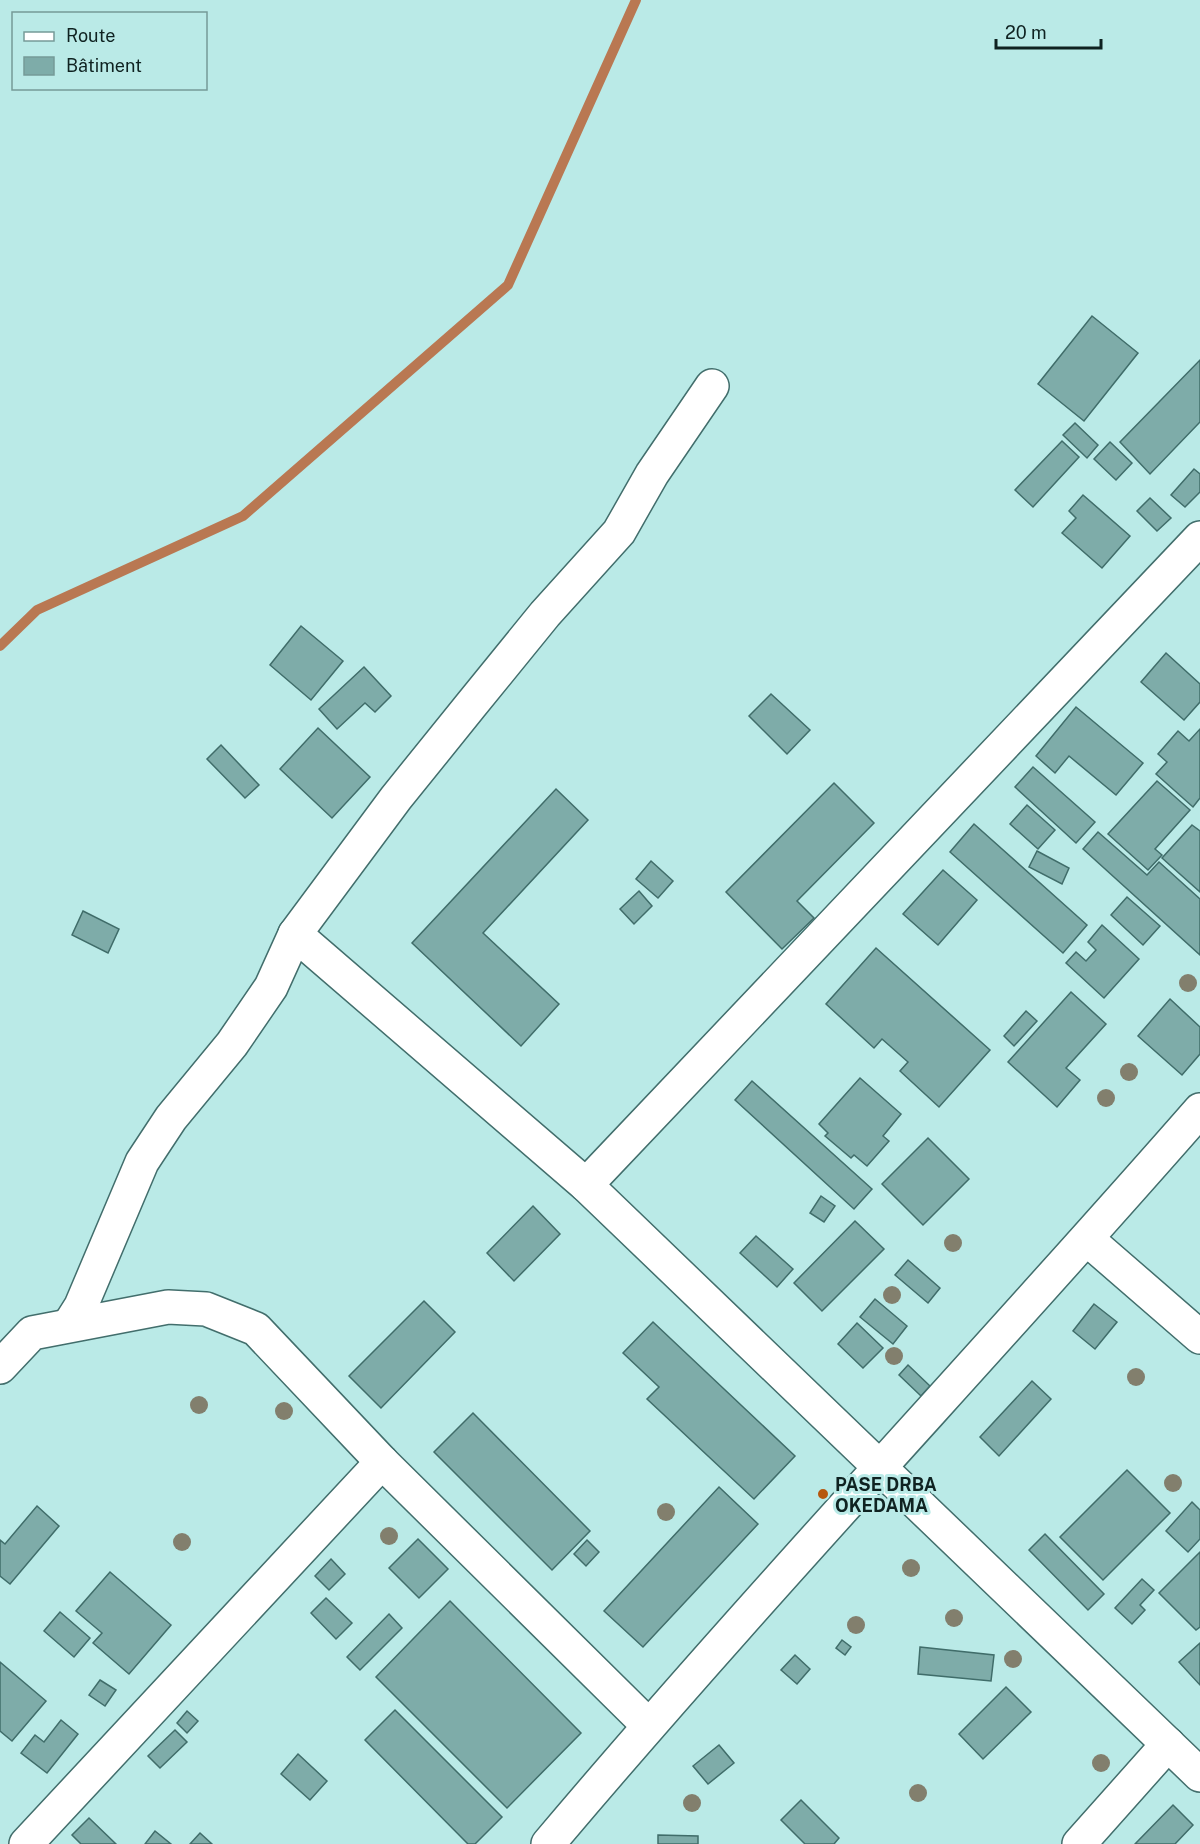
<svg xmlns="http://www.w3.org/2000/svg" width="1200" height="1844" font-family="'Public Sans',sans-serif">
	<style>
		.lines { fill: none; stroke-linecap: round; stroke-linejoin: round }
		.stream { stroke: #b97852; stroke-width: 10 }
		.building { fill: #7eaca9; stroke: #406d6a; stroke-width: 1.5 }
		.street-casing { stroke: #426e6c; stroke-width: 36 }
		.street { stroke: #fff; stroke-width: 33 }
		.tree { fill: #827f6d }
		.poi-dot { fill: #b6570e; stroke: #baeae7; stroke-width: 2 }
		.labels { text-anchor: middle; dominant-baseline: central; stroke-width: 6; stroke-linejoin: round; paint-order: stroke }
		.poi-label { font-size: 18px; font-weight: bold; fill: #0f2221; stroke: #baeae7; text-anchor: start }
	</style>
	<rect width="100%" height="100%" fill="#baeae7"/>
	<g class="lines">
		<polyline class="stream" points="0,646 37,610 243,516 508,285 636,0"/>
	</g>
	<g class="building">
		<polygon points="1092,316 1138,353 1084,421 1038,384"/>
		<polygon points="1200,360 1200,422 1150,474 1120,442"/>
		<polygon points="1075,423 1098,445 1087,458 1063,435"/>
		<polygon points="1062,441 1079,457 1033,507 1015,490"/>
		<polygon points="1110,442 1132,463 1116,480 1094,459"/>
		<polygon points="1194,469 1200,474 1200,492 1185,507 1171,495"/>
		<polygon points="1083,495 1130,536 1102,568 1062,533 1076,518 1069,511"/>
		<polygon points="1150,498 1171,518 1157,531 1137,511"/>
		<polygon points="301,626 343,661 311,700 270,665"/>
		<polygon points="1166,653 1200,684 1200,702 1184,720 1141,682"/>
		<polygon points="364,667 391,696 375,712 365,703 337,729 319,709"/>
		<polygon points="771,694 810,730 787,754 749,716"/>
		<polygon points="1076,707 1143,763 1116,795 1069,756 1055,773 1036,756"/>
		<polygon points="318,728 370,777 332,818 280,769"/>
		<polygon points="1200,729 1200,798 1193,807 1156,774 1167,762 1158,754 1178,731 1189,741"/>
		<polygon points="221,745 259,785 245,798 207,759"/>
		<polygon points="1033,767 1095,822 1076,843 1015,787"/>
		<polygon points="1157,781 1190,810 1155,849 1162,855 1148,870 1108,834"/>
		<polygon points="834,783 874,823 797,901 814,918 782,949 726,892"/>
		<polygon points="556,789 588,820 483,933 559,1004 521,1046 412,943"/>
		<polygon points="1027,805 1055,830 1038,849 1010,824"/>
		<polygon points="974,824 1087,925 1063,953 950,852"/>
		<polygon points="1192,825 1200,831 1200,892 1162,858"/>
		<polygon points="1098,832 1147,875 1159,862 1200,899 1200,955 1083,849"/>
		<polygon points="1037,851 1069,868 1062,884 1029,867"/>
		<polygon points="651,861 673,881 658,898 636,879"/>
		<polygon points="943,870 977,900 938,945 903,914"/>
		<polygon points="639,891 652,906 634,924 620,909"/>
		<polygon points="1127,897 1160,926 1143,945 1111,915"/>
		<polygon points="83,911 119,929 108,953 72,935"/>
		<polygon points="1102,925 1139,959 1104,998 1066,963 1076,952 1086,961 1096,950 1088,942"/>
		<polygon points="876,948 990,1050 939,1107 900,1071 908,1062 882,1039 874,1048 826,1004"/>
		<polygon points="1071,992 1106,1024 1066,1068 1080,1080 1057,1107 1008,1062"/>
		<polygon points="1170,999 1200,1027 1200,1054 1182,1075 1138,1036"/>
		<polygon points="1026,1011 1037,1021 1014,1046 1004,1036"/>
		<polygon points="860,1078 901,1114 883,1136 889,1141 867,1166 854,1155 851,1158 825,1136 828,1133 819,1124"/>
		<polygon points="752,1081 872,1189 854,1209 735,1100"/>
		<polygon points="928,1138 969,1179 923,1225 882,1184"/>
		<polygon points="821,1196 835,1206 824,1222 810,1213"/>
		<polygon points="533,1206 560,1234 514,1281 487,1253"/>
		<polygon points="855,1221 884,1249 822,1311 794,1283"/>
		<polygon points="756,1236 793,1269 777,1287 740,1253"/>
		<polygon points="908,1260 940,1288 928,1303 895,1275"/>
		<polygon points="875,1299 907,1326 893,1344 860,1317"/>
		<polygon points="424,1301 455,1332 381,1408 349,1376"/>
		<polygon points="1094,1304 1117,1322 1095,1349 1073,1331"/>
		<polygon points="653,1322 795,1456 754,1499 647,1399 659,1387 623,1353"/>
		<polygon points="857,1323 883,1348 863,1368 838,1344"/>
		<polygon points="908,1365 930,1386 921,1396 899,1375"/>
		<polygon points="1032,1381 1051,1399 999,1456 980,1437"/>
		<polygon points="473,1413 590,1531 552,1570 434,1452"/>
		<polygon points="1127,1470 1170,1513 1103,1580 1060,1537"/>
		<polygon points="719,1487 758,1524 643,1647 604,1611"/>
		<polygon points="1192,1502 1200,1510 1200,1539 1188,1552 1166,1531"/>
		<polygon points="37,1506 59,1526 10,1584 0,1576 0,1540 5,1544"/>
		<polygon points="1045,1534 1104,1594 1088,1610 1029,1550"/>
		<polygon points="418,1539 448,1569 419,1598 389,1568"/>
		<polygon points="587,1540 599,1552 586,1566 574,1554"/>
		<polygon points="1200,1552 1200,1627 1196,1630 1159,1593"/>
		<polygon points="331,1559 345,1574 329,1590 315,1576"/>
		<polygon points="110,1572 171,1625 129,1674 93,1643 102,1633 76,1611"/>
		<polygon points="1142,1579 1154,1590 1140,1605 1145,1610 1132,1624 1115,1608"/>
		<polygon points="326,1598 352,1623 336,1639 311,1613"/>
		<polygon points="450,1601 581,1733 507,1808 376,1677"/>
		<polygon points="60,1612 90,1638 74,1657 44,1631"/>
		<polygon points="389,1614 402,1628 360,1670 347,1657"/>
		<polygon points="842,1640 851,1647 845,1655 836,1648"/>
		<polygon points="1200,1643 1200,1685 1179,1662"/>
		<polygon points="920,1647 994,1655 991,1681 918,1674"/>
		<polygon points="795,1655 810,1669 797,1684 781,1670"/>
		<polygon points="0,1662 46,1701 12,1741 0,1731"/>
		<polygon points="100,1680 116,1690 105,1706 89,1695"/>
		<polygon points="1006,1687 1031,1712 983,1759 959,1734"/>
		<polygon points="395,1710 502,1817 475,1844 468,1844 365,1740"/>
		<polygon points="187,1711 198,1721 187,1733 177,1723"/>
		<polygon points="61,1720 78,1734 47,1773 21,1753 35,1735 44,1742"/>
		<polygon points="175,1730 187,1742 160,1768 148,1756"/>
		<polygon points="719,1745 734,1763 708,1784 693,1766"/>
		<polygon points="298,1754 327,1781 310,1800 281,1774"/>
		<polygon points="801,1800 839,1838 834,1844 805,1844 781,1820"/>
		<polygon points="1173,1805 1193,1825 1175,1844 1135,1844"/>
		<polygon points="89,1818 116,1844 81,1844 72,1835"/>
		<polygon points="155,1831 171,1844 145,1844"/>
		<polygon points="200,1833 212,1844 190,1844"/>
		<polygon points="658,1835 698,1836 698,1844 658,1844"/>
	</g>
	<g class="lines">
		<g class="street-casing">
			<g id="street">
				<polyline points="295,934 586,1185 1200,1775"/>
				<polyline points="586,1185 1200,538"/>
				<polyline points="1087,1239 1200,1337"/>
				<polyline points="69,1325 81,1306 142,1162 171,1118 232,1044 271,987 295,934 396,798 471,705 545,614 619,532 652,474 712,386"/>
				<polyline points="0,1367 32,1333 168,1307 206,1309 256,1329 382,1462 648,1725"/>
				<polyline points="26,1844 382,1462"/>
				<path d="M 548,1844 C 759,1594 985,1356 1200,1110"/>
				<polyline points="1079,1844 1168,1744"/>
			</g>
		</g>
		<use href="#street" class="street"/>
	</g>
	<g class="tree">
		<circle cx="1188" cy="983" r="9"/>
		<circle cx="1129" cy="1072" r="9"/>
		<circle cx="1106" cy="1098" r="9"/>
		<circle cx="953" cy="1243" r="9"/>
		<circle cx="892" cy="1295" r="9"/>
		<circle cx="894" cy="1356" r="9"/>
		<circle cx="1136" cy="1377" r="9"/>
		<circle cx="199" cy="1405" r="9"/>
		<circle cx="284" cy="1411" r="9"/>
		<circle cx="1173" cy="1483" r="9"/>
		<circle cx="666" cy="1512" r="9"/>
		<circle cx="389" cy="1536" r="9"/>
		<circle cx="182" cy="1542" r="9"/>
		<circle cx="911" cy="1568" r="9"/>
		<circle cx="954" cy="1618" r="9"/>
		<circle cx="856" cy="1625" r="9"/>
		<circle cx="1013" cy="1659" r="9"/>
		<circle cx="1101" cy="1763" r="9"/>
		<circle cx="918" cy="1793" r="9"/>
		<circle cx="692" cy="1803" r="9"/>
	</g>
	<circle class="poi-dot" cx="823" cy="1494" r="6"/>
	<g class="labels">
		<g class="poi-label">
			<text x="835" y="1484">PASE DRBA<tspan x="835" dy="21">OKEDAMA</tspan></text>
		</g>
	</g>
	<rect x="12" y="12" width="195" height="78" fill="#baeae7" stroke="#769a98" stroke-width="1.5"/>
	<rect x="24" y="32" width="30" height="9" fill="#ffffff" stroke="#769a98" stroke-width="1.5"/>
	<text x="66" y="42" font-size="18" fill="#0f2221">Route</text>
	<rect x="24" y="57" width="30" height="18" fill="#7eaca9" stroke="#769a98" stroke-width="1.5"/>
	<text x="66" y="72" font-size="18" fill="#0f2221">Bâtiment</text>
	<path d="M996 39v9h105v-9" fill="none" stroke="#0f2221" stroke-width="3"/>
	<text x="1005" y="39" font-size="18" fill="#0f2221" stroke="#baeae7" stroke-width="4.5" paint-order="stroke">20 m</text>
</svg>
